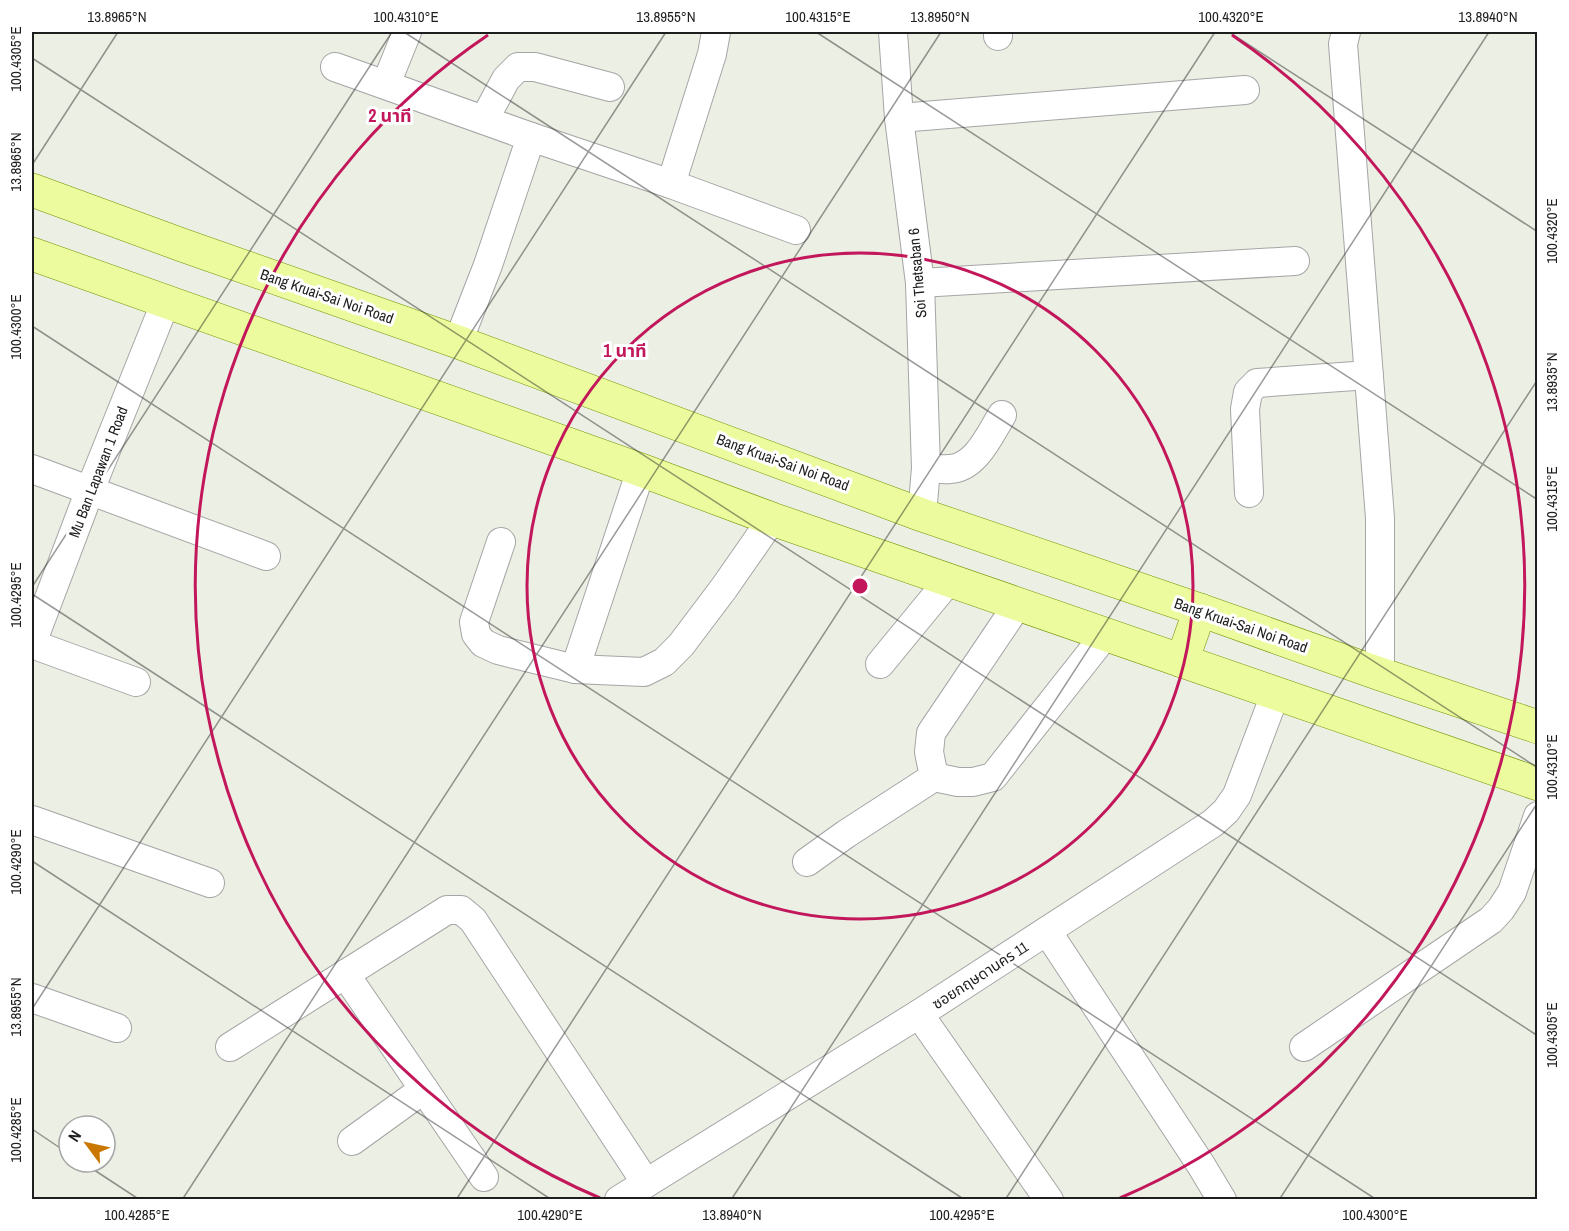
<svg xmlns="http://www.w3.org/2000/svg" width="1569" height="1231" font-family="'Archivo Narrow','Noto Sans Thai',sans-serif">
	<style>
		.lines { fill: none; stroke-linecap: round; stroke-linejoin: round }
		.minor-casing { stroke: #a5a5a5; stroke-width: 30 }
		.major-casing { stroke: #709602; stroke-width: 34 }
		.minor { stroke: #fff; stroke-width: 28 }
		.major { stroke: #ecfb9d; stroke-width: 33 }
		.ticks { fill: none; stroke: #1e1e1e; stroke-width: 1.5; stroke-opacity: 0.45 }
		.ring { fill: none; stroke: #c2185b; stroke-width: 3 }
		.labels { text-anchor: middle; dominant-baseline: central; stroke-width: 6; stroke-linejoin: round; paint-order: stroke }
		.street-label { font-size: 15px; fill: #1e1e1e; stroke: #fff }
		.centre { fill: #c2185b; stroke: #fff; stroke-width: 3 }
		.ring-label { font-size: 18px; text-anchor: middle; font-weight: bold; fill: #c2185b; stroke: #fff; stroke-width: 6; stroke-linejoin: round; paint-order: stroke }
		.neatline { fill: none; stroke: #1e1e1e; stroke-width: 2 }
		.ticks-label { font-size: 15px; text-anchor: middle; fill: #1e1e1e }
	</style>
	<rect width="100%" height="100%" fill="#ecefe4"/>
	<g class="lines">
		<g class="minor-casing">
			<g id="minor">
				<polyline points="893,32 899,118 920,283 926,468 922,515"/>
				<polyline points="1346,32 1343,44 1380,518 1380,674"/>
				<polyline points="998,36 998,32"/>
				<polyline points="335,67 531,137 671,184 796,230"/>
				<polyline points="386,84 407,32"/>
				<polyline points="899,118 1245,90"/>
				<polyline points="484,120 506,79 518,67 535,67 610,87"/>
				<polyline points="671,184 712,54 716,32"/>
				<polyline points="920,283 1295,261"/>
				<polyline points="458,342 488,265 531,137"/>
				<path d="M 926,468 C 934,468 942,470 950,469 C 976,468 990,434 1002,415"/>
				<polyline points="32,469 266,556"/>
				<polyline points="1249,493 1245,409 1248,392 1257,383 1369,375"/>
				<polyline points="501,542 474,622 476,634 483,643 498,650 575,669 644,672 664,662 681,645 724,588 772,519"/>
				<polyline points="32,643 90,490 166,301"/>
				<polyline points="32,644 136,682"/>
				<polyline points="880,664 949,580"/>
				<polyline points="575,669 641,470"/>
				<polyline points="934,777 929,752 931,733 1018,604"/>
				<polyline points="32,820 210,883"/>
				<polyline points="807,862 846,834 934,777 958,782 973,782 993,777 1105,635"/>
				<polyline points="1047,931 1201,1165 1222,1200"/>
				<polyline points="345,974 484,1177"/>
				<polyline points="32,998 117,1028"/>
				<polyline points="919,1014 1049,1200"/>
				<polyline points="230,1047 447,910 461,910 473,920 646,1183"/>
				<polyline points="1304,1047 1491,920 1501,909 1512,892 1538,816"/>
				<polyline points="352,1141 424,1089"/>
				<polyline points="619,1200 919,1014 1213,823 1226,811 1237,795 1276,692"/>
			</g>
		</g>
		<g class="major-casing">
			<g id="major">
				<polyline points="32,190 182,245 458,342 922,515 1200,610 1380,674 1538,727"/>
				<polyline points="32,254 641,470 772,519 1538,784"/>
				<polyline points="1182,661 1200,610"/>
			</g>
		</g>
		<use href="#minor" class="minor"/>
		<use href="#major" class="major"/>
	</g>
	<path class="ticks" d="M 404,32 L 1538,768M 816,32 L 1538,500M 1229,32 L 1538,232M 32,58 L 1538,1036M 32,165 L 118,32M 32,326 L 1377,1200M 32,587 L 392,32M 32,594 L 965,1200M 32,861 L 552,1200M 32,1009 L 666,32M 32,1129 L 69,1154M 82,1162 L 140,1200M 182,1200 L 941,32M 456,1200 L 1215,32M 731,1200 L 1489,32M 1005,1200 L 1538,379M 1279,1200 L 1538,802"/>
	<g class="ring">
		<circle cx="860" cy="586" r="333"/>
		<path d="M600 1198A665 665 0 0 1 488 35M1232 35A665 665 0 0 1 1120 1198"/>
	</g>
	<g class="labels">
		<g class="street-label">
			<text transform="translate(917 273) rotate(-95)">Soi Thetsaban 6</text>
			<text transform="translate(327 296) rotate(19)">Bang Kruai-Sai Noi Road</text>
			<text transform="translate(783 462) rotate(20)">Bang Kruai-Sai Noi Road</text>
			<text transform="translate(98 472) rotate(-69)">Mu Ban Lapawan 1 Road</text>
			<text transform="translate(1241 625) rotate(19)">Bang Kruai-Sai Noi Road</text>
			<text transform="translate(980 975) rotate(-33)">ซอยกฤษดานคร 11</text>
		</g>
	</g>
	<circle cx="860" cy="586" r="9" class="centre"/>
	<g class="ring-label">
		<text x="390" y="122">2 นาที</text>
		<text x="625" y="357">1 นาที</text>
	</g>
	<rect width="1569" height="1231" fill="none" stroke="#ffffff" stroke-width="66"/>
	<g transform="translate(87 1144) rotate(303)"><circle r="28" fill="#ffffff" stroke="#a5a5a5" stroke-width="1.5"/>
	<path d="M0-4.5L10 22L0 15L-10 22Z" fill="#ca7702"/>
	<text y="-9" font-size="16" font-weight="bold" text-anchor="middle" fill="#1e1e1e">N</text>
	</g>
	<rect x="33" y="33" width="1503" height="1165" class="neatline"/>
	<g class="ticks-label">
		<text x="117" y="22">13.8965°N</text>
		<text x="406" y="22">100.4310°E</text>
		<text x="666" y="22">13.8955°N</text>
		<text x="818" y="22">100.4315°E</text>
		<text x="940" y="22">13.8950°N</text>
		<text x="1231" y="22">100.4320°E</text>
		<text x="1488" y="22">13.8940°N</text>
		<text transform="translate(16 59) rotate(-90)" y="5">100.4305°E</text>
		<text transform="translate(16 162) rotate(-90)" y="5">13.8965°N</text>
		<text transform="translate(1552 231) rotate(-90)" y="5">100.4320°E</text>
		<text transform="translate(16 327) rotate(-90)" y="5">100.4300°E</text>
		<text transform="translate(1552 382) rotate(-90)" y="5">13.8935°N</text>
		<text transform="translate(1552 499) rotate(-90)" y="5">100.4315°E</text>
		<text transform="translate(16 595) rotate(-90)" y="5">100.4295°E</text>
		<text transform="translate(1552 767) rotate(-90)" y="5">100.4310°E</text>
		<text transform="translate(16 862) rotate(-90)" y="5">100.4290°E</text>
		<text transform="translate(16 1007) rotate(-90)" y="5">13.8955°N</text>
		<text transform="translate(1552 1035) rotate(-90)" y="5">100.4305°E</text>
		<text transform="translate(16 1130) rotate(-90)" y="5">100.4285°E</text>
		<text x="137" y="1220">100.4285°E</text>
		<text x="550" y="1220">100.4290°E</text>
		<text x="732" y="1220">13.8940°N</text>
		<text x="962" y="1220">100.4295°E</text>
		<text x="1375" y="1220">100.4300°E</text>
	</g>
</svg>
